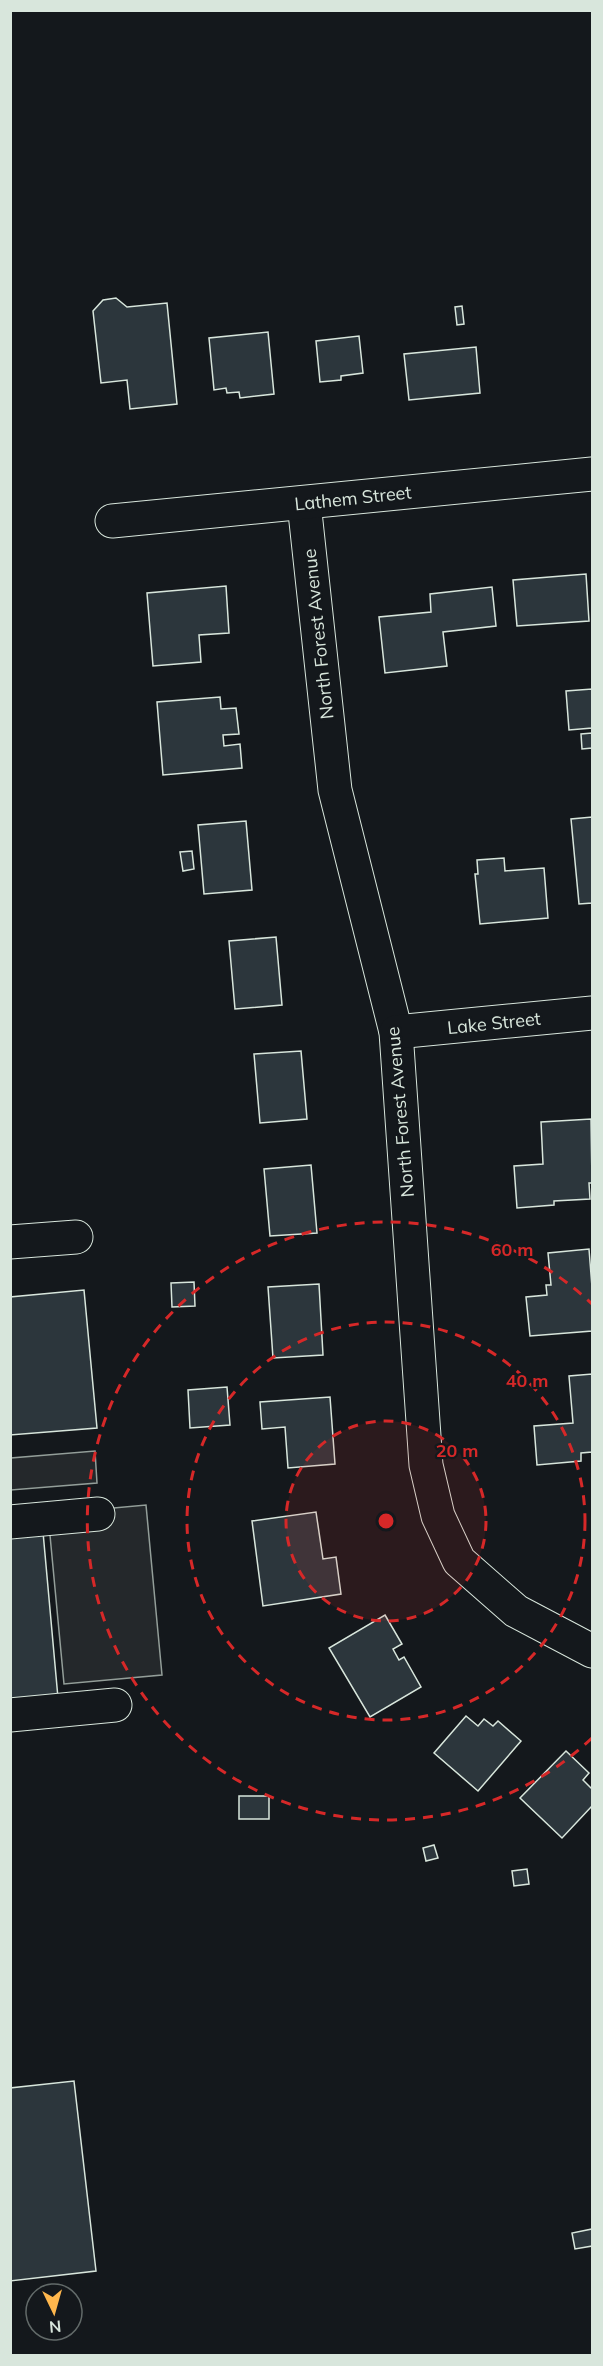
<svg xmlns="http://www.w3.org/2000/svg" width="603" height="2366" font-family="Mulish,sans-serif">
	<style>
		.parking { fill: #24282b; stroke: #939e99; stroke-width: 1.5 }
		.building { fill: #2c363c; stroke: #d8e6dc; stroke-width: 1.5 }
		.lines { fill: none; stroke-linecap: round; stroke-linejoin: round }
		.minor-casing { stroke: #d8e6dc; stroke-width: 35 }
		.minor { stroke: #14181c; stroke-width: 33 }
		.ring { fill: none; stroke: #d62828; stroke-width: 3; stroke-dasharray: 10 8 }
		.labels { text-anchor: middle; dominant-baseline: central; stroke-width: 4.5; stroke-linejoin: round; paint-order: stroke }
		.street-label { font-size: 18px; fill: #d8e6dc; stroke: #14181c }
		.centre { fill: #d62828; stroke: #14181c; stroke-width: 3 }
		.ring-label { font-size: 18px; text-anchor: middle; font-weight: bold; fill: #d62828; stroke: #14181c; stroke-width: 4.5; stroke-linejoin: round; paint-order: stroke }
	</style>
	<rect width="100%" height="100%" fill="#14181c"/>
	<g class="parking">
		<polygon points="95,1451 97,1483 11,1490 11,1458"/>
		<polygon points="146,1505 162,1675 64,1684 48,1514"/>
	</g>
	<g class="building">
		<polygon points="116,298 127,307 167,303 177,404 130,409 127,380 101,383 93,311 103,300"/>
		<polygon points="462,306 464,324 457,325 455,307"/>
		<polygon points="268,332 274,394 240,398 239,392 227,393 226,388 214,390 209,338"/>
		<polygon points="359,336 363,373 341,376 341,380 320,382 316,341"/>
		<polygon points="476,347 480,393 409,400 404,354"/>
		<polygon points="586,574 589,621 517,626 513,580"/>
		<polygon points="226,586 229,633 199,635 201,662 153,666 147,593"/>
		<polygon points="492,587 496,626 443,632 447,666 385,673 379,617 431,612 430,594"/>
		<polygon points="592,689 592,728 569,730 566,691"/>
		<polygon points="220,697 221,709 236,708 239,734 223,735 224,746 240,744 242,768 163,775 157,702"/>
		<polygon points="592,733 592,748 582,749 581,734"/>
		<polygon points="592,817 592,903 579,904 571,819"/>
		<polygon points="246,821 252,890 204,894 198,825"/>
		<polygon points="192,851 194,869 183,871 180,852"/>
		<polygon points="504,858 505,871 544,868 548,918 480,924 475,874 478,874 477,860"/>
		<polygon points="276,937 282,1005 235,1009 229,941"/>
		<polygon points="301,1051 307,1119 260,1123 254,1054"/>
		<polygon points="591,1119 592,1183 589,1183 590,1199 554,1201 554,1205 517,1208 514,1166 543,1164 541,1122"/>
		<polygon points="311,1165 317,1233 270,1236 264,1169"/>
		<polygon points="589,1249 592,1287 592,1331 530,1336 526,1297 547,1295 546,1285 551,1285 548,1253"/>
		<polygon points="194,1282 195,1306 172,1307 171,1283"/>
		<polygon points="319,1284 323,1355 273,1358 268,1287"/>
		<polygon points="84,1290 97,1428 10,1435 10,1297"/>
		<polygon points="592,1374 592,1452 581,1453 581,1461 537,1465 534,1426 573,1423 569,1376"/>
		<polygon points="227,1387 230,1425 190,1428 188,1390"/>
		<polygon points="330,1397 335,1464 288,1468 285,1427 262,1429 260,1402"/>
		<polygon points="316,1512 323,1559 336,1557 341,1594 263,1606 252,1521"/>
		<polygon points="43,1532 58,1698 10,1702 10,1535"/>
		<polygon points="385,1615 402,1644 393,1649 399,1660 404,1657 421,1687 370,1717 329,1648"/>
		<polygon points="466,1716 478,1726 484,1719 493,1726 498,1721 521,1741 478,1791 434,1753"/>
		<polygon points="566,1751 589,1773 583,1780 592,1789 592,1806 562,1838 520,1798"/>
		<rect x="239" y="1796" width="30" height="23"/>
		<polygon points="434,1845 438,1858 426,1861 423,1848"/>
		<polygon points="527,1869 529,1884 514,1886 512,1871"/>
		<polygon points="74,2081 96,2271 10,2281 10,2088"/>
		<polygon points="592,2229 592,2246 575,2249 572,2233"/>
	</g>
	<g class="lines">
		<g class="minor-casing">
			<g id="minor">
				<polyline points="304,503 335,790 396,1032 426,1465 438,1516 459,1561 516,1611 592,1651"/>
				<polyline points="112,521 592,474"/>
				<polyline points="396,1032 592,1013"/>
				<polyline points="10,1242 76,1237"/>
				<polyline points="10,1522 98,1514"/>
				<polyline points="10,1715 115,1705"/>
			</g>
		</g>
		<use href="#minor" class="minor"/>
	</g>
	<circle cx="386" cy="1521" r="100" fill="#d62828" fill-opacity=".12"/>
	<g class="ring">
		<circle cx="386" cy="1521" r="100"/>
		<circle cx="386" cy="1521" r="199"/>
		<path d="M592 1738A299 299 0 1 1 592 1304"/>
	</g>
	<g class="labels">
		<g class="street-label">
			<text transform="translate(353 498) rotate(-6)">Lathem Street</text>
			<text transform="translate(318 634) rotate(-96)">North Forest Avenue</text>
			<text transform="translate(494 1023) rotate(-6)">Lake Street</text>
			<text transform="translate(400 1112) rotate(-95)">North Forest Avenue</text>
		</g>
	</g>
	<circle cx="386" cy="1521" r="9" class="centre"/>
	<g class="ring-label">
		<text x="512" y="1256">60 m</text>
		<text x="527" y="1387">40 m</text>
		<text x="457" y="1457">20 m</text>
	</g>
	<rect width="603" height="2366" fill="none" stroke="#d8e6dc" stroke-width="24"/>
	<g transform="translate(54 2312) rotate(175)"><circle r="28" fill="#14181c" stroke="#626a69" stroke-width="1.5"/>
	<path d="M0-4.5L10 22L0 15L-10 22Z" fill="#ffb74d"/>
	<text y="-9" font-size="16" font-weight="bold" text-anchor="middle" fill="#d8e6dc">N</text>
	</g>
</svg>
